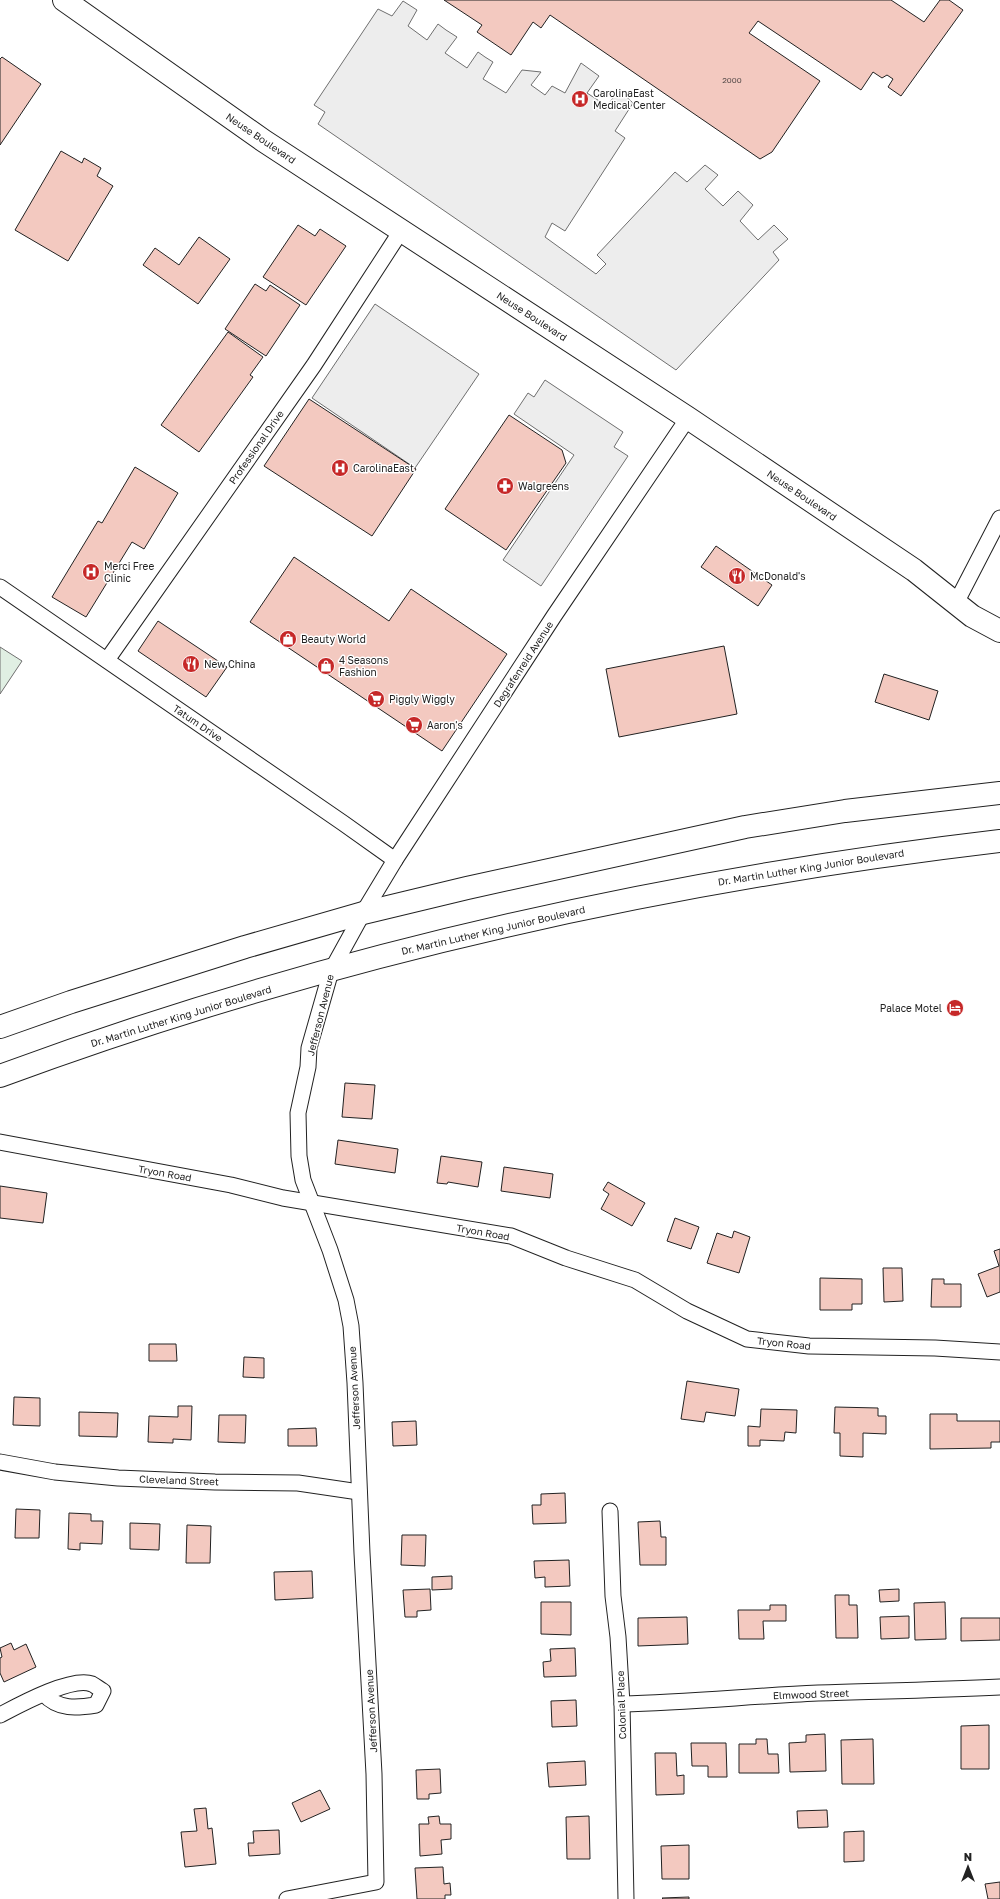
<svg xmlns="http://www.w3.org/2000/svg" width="1000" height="1899" font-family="'Golos Text',sans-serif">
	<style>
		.garden { fill: #e0efe3; stroke: #6f6f6f }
		.parking { fill: #ededed; stroke: #6f6f6f }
		.building { fill: #f3c9c0; stroke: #222 }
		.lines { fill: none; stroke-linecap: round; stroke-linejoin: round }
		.minor-casing { stroke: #222; stroke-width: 17 }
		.primary-casing { stroke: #222; stroke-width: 24 }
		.minor { stroke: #fff; stroke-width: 15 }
		.primary { stroke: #fff; stroke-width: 22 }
		.labels { text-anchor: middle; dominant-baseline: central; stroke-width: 3; stroke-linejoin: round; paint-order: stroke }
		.number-label { font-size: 8px; fill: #564c4a }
		.poi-label { font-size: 10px; fill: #222; stroke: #fff; text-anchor: start }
		.street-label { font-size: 10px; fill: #222; stroke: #fff }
	</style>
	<rect width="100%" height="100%" fill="#fff"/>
	<polygon class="garden" points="0,647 22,661 0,694"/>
	<g class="parking">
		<polygon points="403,1 417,10 408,26 427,40 438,24 446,30 457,37 445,53 467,68 478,52 485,57 493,62 483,79 506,93 522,70 541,72 531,85 545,95 552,86 565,93 581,63 599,76 587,93 607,106 619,90 633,103 615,131 625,138 565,231 552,223 545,237 596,274 606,264 597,255 675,172 687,182 705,165 718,175 705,189 723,206 738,191 753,205 740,221 758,240 774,225 788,239 773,252 779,260 676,370 318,124 325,112 314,105 378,9 392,16"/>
		<polygon points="375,304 479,374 415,468 312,398"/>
		<polygon points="545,380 623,432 614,447 628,456 541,586 503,560 574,455 514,414 528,393 534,397"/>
	</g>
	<g class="building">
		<polygon points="444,0 891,0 924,22 940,0 949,0 963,10 901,96 888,87 893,79 887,75 882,78 873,72 861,90 758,21 749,33 820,81 772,152 760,159 550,15 541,28 533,22 511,55 477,32 482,25"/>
		<polygon points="2,57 41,84 0,145 0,59"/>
		<polygon points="61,151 82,163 84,158 101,168 97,176 113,186 68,261 15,230"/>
		<polygon points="298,225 315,236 320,229 346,246 306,305 263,277"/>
		<polygon points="199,237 230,259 198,304 143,265 155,248 179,265"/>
		<polygon points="255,284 266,291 270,285 300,305 266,356 225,329"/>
		<polygon points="228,332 263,357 250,375 253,377 199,452 161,425"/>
		<polygon points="309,399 416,469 372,536 264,466"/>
		<polygon points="509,415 562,450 566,463 506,550 445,509"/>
		<polygon points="135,467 178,493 144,549 132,542 86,617 52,597 98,521 102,523"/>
		<polygon points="716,546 772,585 758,606 701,567"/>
		<polygon points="294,557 389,621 411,589 507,654 442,751 250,622"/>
		<polygon points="158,621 227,667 206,697 138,651"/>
		<polygon points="724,646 737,714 619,737 606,669"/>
		<polygon points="884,674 938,691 929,720 875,702"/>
		<polygon points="345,1083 375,1085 372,1119 342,1117"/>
		<polygon points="338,1140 398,1149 395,1173 335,1164"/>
		<polygon points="441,1156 482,1162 478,1187 448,1182 447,1184 437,1183"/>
		<polygon points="504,1167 553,1174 550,1198 501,1191"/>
		<polygon points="608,1182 645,1203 632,1226 601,1209 609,1194 603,1190"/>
		<polygon points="0,1186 47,1193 43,1223 0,1218"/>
		<polygon points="675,1218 699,1227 691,1249 667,1241"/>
		<polygon points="734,1231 750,1237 739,1273 707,1263 717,1233 732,1238"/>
		<polygon points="1000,1249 1000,1292 987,1297 978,1274 999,1266 994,1251"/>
		<polygon points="883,1268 902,1268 903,1301 884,1302"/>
		<polygon points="820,1278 862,1279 862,1304 852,1304 852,1310 820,1310"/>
		<polygon points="932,1279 944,1279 944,1284 961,1284 961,1307 931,1307"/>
		<polygon points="149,1344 176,1344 177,1361 149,1361"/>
		<polygon points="244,1357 264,1358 264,1378 243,1377"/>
		<polygon points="687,1381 739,1389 735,1416 706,1412 704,1422 681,1419"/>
		<polygon points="14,1397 40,1398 40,1426 13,1425"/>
		<polygon points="178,1406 192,1406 191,1440 173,1439 173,1443 148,1442 149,1416 178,1417"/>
		<polygon points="835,1407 878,1408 878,1416 886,1416 886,1434 863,1433 863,1457 840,1456 840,1433 834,1433"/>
		<polygon points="761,1409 797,1410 796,1433 785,1432 784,1441 760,1440 760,1446 748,1446 748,1426 760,1427"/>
		<polygon points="79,1412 118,1413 117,1437 79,1436"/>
		<polygon points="930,1414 957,1414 957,1421 1000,1421 1000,1442 991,1442 991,1448 930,1449"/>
		<polygon points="219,1415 246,1415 245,1443 218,1442"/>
		<polygon points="416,1421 417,1445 393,1446 392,1422"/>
		<polygon points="316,1428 317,1446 288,1446 288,1429"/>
		<polygon points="565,1493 566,1523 533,1524 532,1505 541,1505 541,1494"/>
		<polygon points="16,1509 40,1510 39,1538 15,1538"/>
		<polygon points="69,1513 91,1514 91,1521 103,1521 102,1544 80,1543 80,1550 68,1549"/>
		<polygon points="660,1521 661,1537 666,1537 666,1565 640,1565 638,1522"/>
		<polygon points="130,1523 160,1524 159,1550 130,1549"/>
		<polygon points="187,1525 211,1526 210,1563 186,1563"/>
		<polygon points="402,1535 426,1535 425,1566 401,1565"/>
		<polygon points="569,1560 570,1586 545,1587 545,1577 535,1578 534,1561"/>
		<polygon points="312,1571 313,1598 275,1600 274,1572"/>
		<polygon points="452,1576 452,1589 432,1590 432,1577"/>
		<polygon points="430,1589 431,1610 417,1611 417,1617 405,1617 403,1590"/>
		<polygon points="899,1589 899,1601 880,1602 879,1590"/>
		<polygon points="835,1595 849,1595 849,1605 857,1605 858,1638 836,1638"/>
		<polygon points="541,1602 571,1602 571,1635 541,1634"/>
		<polygon points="945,1602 946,1639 915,1640 914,1603"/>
		<polygon points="770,1605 786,1605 786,1621 763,1621 764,1639 739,1639 738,1610 770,1610"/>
		<polygon points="909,1616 909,1638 881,1639 880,1617"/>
		<polygon points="687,1617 688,1644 638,1646 638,1618"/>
		<polygon points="961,1618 1000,1618 1000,1640 961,1641"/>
		<polygon points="11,1643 14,1650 26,1644 36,1667 4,1682 0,1673 0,1658 2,1657 0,1648"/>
		<polygon points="575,1648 576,1676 544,1677 543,1662 551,1661 550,1649"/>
		<polygon points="576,1700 577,1726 552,1727 551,1701"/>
		<polygon points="989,1725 989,1769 961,1769 961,1726"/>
		<polygon points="825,1734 826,1771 790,1772 789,1743 806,1742 806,1735"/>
		<polygon points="756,1739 767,1739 768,1754 778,1754 779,1773 739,1773 739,1744 756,1744"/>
		<polygon points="873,1739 874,1784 842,1784 841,1740"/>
		<polygon points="691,1743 726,1743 727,1777 708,1777 708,1766 692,1766"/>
		<polygon points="655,1753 676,1753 677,1776 684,1775 684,1794 656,1795"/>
		<polygon points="585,1761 586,1785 549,1787 547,1763"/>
		<polygon points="440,1769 441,1793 429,1794 429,1799 417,1799 416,1770"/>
		<polygon points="320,1790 330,1809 301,1822 292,1803"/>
		<polygon points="206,1808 208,1829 212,1828 216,1864 185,1867 181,1832 197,1831 194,1809"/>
		<polygon points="827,1810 828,1827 798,1828 797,1811"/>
		<polygon points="439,1816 440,1824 451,1824 451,1839 441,1840 442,1854 420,1856 419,1824 429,1824 428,1817"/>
		<polygon points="589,1816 590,1859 567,1859 566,1817"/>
		<polygon points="279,1830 280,1854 249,1856 248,1843 254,1843 253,1831"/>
		<polygon points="864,1831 864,1861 844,1862 844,1832"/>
		<polygon points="689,1845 689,1879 662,1879 661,1846"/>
		<polygon points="443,1867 444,1884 450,1883 451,1895 445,1895 445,1899 417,1899 415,1868"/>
		<polygon points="1000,1882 1000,1899 988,1899 985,1884"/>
		<polygon points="689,1897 689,1899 663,1899 662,1898"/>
	</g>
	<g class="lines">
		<g class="minor-casing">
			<g id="minor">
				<polyline points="0,587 343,823 395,860"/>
				<polyline points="956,603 1000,518"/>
				<polyline points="107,660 314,365 401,231"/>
				<polyline points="0,1142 231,1185 283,1198 511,1236 566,1258 635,1280 687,1311 747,1339 809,1346 935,1348 1000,1352"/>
				<polyline points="0,1462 55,1472 118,1478 215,1482 298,1483 359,1492"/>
				<polyline points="610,1511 613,1596 618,1637 622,1704 626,1899"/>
				<path d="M 622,1704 C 688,1702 753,1696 818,1693 C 879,1691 939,1690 1000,1687"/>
				<path d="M 0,1715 C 19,1705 72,1676 92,1684 C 96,1686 99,1689 103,1691 L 96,1705 C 77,1708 58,1710 44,1694"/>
				<polyline points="287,1899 376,1882 374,1774 362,1553 355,1383 351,1326 346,1300 330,1250 303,1180 299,1156 298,1113 308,1067 309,1048 331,971 363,913 395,860 554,616 688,418"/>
			</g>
		</g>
		<g class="primary-casing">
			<g id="primary">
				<polyline points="64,0 264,141 688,418 914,570 972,616 1000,631"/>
				<polyline points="0,1027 71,1002 245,947 363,913 467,888 745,827 845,811 1000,793"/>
				<path d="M 0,1076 C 322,957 660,881 1000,841"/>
			</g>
		</g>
		<use href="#minor" class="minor"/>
		<use href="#primary" class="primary"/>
	</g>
	<defs>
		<g id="hospital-disc" transform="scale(0.9)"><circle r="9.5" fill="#c62828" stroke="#fff"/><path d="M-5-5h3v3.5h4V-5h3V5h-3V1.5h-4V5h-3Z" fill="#fff"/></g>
		<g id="pharmacy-disc" transform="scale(0.9)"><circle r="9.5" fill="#c62828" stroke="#fff"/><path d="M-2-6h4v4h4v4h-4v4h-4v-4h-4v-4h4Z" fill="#fff"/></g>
		<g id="restaurant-disc" transform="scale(0.9)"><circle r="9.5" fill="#c62828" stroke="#fff"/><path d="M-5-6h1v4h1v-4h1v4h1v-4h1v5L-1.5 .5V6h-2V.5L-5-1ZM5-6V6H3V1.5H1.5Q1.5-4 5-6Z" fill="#fff"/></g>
		<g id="shop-disc" transform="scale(0.9)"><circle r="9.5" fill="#c62828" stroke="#fff"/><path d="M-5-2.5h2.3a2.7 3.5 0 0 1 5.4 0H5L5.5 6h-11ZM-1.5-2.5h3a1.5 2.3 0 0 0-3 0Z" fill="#fff"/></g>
		<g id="supermarket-disc" transform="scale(0.9)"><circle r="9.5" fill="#c62828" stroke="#fff"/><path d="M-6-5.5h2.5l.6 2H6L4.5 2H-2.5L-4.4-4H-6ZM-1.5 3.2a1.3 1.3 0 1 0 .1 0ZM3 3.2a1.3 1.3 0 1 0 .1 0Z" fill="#fff"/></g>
		<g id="hotel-disc" transform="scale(0.9)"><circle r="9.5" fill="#c62828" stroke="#fff"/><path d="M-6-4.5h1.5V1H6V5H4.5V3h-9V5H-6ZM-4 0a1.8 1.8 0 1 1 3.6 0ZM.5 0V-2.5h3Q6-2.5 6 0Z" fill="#fff"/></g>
	</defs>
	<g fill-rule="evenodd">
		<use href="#hospital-disc" x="580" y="99"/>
		<use href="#hospital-disc" x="340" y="468"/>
		<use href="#pharmacy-disc" x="505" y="486"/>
		<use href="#hospital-disc" x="91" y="572"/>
		<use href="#restaurant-disc" x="737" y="576"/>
		<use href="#shop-disc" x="288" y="639"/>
		<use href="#restaurant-disc" x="191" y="664"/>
		<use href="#shop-disc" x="326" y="666"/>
		<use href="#supermarket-disc" x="376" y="699"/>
		<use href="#supermarket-disc" x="414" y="725"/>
		<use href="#hotel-disc" x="955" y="1008"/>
	</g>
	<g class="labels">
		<g class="number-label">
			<text x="732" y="80">2000</text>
		</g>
		<g class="poi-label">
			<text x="593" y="93">CarolinaEast<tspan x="593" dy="12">Medical Center</tspan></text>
			<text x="353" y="468">CarolinaEast</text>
			<text x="518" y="486">Walgreens</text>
			<text x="104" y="566">Merci Free<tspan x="104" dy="12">Clinic</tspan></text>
			<text x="750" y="576">McDonald's</text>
			<text x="301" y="639">Beauty World</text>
			<text x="339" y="660">4 Seasons<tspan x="339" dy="12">Fashion</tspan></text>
			<text x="204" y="664">New China</text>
			<text x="389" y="699">Piggly Wiggly</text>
			<text x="427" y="725">Aaron's</text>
			<text x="942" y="1008" text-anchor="end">Palace Motel</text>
		</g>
		<g class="street-label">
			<text transform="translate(261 138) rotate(34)">Neuse Boulevard</text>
			<text transform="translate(532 316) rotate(33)">Neuse Boulevard</text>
			<text transform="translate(256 447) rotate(-55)">Professional Drive</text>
			<text transform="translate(802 495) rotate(34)">Neuse Boulevard</text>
			<text transform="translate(523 664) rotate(-57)">Degrafenreid Avenue</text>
			<text transform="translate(198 723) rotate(34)">Tatum Drive</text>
			<text transform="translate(811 867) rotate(-9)">Dr. Martin Luther King Junior Boulevard</text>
			<text transform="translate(493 930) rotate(-13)">Dr. Martin Luther King Junior Boulevard</text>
			<text transform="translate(320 1015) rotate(-76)">Jefferson Avenue</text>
			<text transform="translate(181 1016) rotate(-17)">Dr. Martin Luther King Junior Boulevard</text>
			<text transform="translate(165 1173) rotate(10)">Tryon Road</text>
			<text transform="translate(483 1232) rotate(10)">Tryon Road</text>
			<text transform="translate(784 1343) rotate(6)">Tryon Road</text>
			<text transform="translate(354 1388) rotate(-93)">Jefferson Avenue</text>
			<text transform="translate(179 1480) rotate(2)">Cleveland Street</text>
			<text transform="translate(811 1694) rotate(-2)">Elmwood Street</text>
			<text transform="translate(621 1705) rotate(-92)">Colonial Place</text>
			<text transform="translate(371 1711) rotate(-93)">Jefferson Avenue</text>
		</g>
	</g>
	<g transform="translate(968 1867)" stroke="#ffffff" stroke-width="3" paint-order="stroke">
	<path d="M0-3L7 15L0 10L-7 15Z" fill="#222222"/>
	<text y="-6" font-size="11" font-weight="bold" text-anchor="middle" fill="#222222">N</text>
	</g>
</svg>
